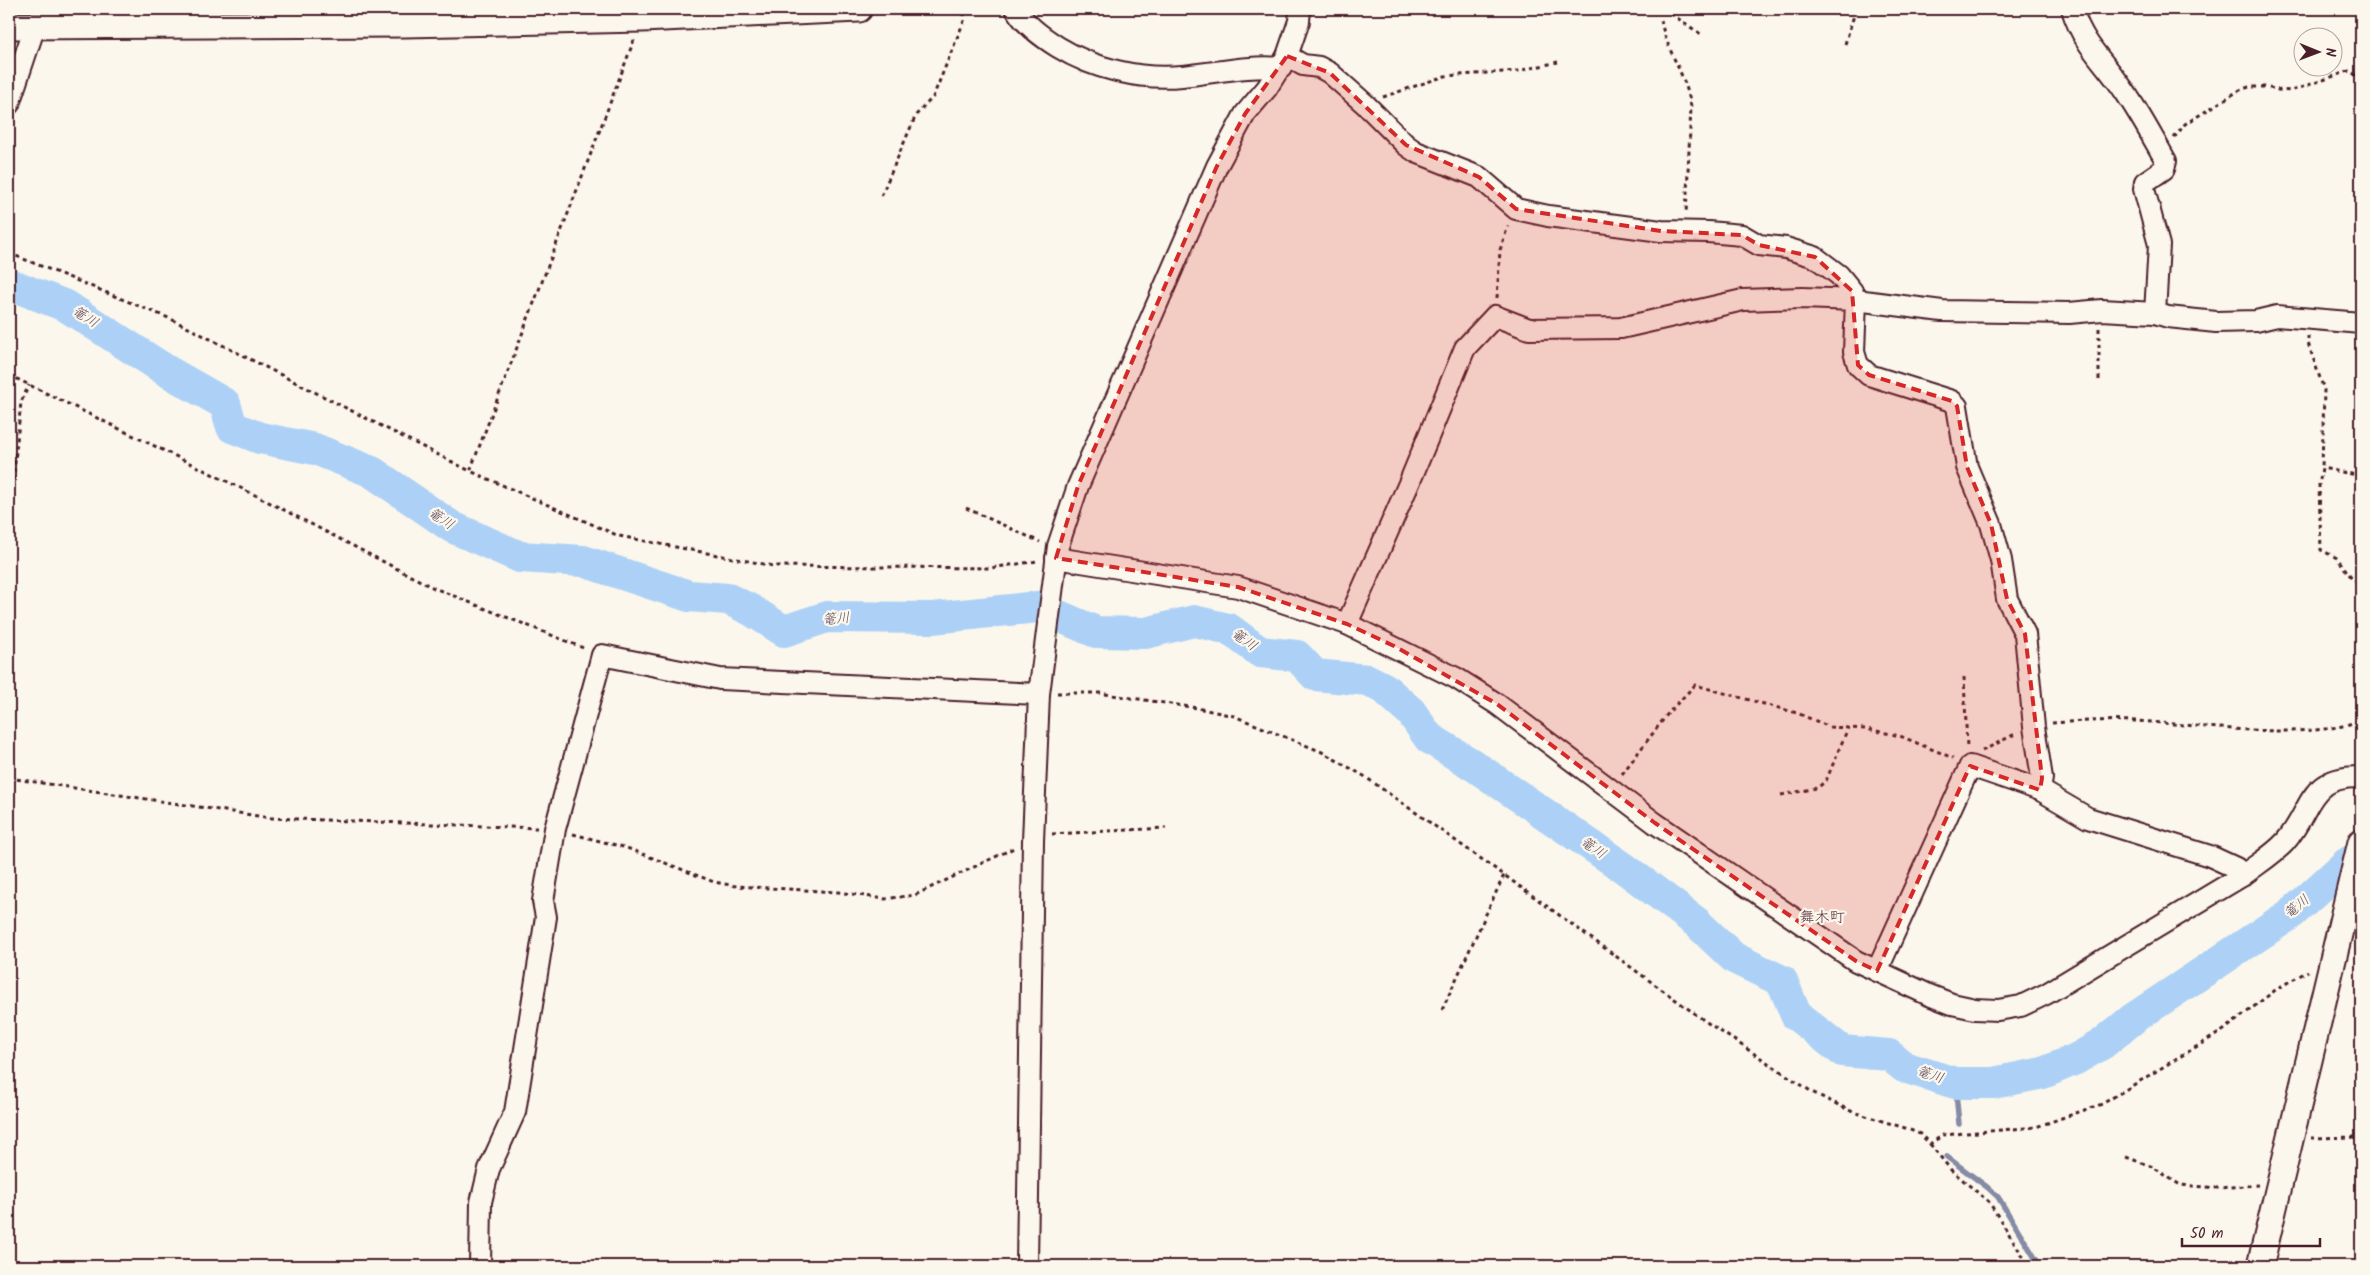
<svg xmlns="http://www.w3.org/2000/svg" width="2370" height="1275" font-family="Kalam,'Klee One',sans-serif">
	<style>
		.lines { fill: none; stroke-linecap: round; stroke-linejoin: round }
		.stream { stroke: #858aa5; stroke-width: 5.5 }
		.river { stroke: #add1f6; stroke-width: 32 }
		.minor-casing { stroke: #4a1f2b; stroke-width: 24 }
		.tertiary-casing { stroke: #4a1f2b; stroke-width: 29 }
		.path { stroke: #4a1f2b; stroke-width: 3; stroke-dasharray: 4 4; stroke-linecap: butt }
		.minor { stroke: #fbf7ec; stroke-width: 20 }
		.tertiary { stroke: #fbf7ec; stroke-width: 25 }
		.marked { fill: #d62828; fill-opacity: 0.2; stroke: #d62828; stroke-width: 4; stroke-dasharray: 10 6; stroke-linejoin: round }
		.labels { text-anchor: middle; dominant-baseline: central; stroke-width: 4.5; stroke-linejoin: round; paint-order: stroke }
		.water-label { font-size: 14px; font-style: italic; fill: #634c5e; stroke: #fbf7ec }
		.quarter-label { font-size: 15px; fill: #4a1f2b; stroke: #fbf7ec }
	</style>
	<rect width="100%" height="100%" fill="#fbf7ec"/>
	<filter id="ink" filterUnits="userSpaceOnUse"><feTurbulence type="fractalNoise" baseFrequency=".02" numOctaves="2"/><feDisplacementMap in="SourceGraphic" scale="10" xChannelSelector="R" yChannelSelector="G"/><feConvolveMatrix kernelMatrix="1 2 1 2 8 2 1 2 1" color-interpolation-filters="sRGB"/></filter>
	<g filter="url(#ink)">
		<g class="lines">
			<g class="stream">
				<polyline points="1955,1083 1959,1124"/>
				<polyline points="1947,1157 1987,1187 1998,1197 2040,1266"/>
			</g>
			<polyline class="river" points="9,284 66,306 167,371 225,404 232,427 260,438 315,449 372,472 452,527 520,557 583,561 689,596 728,599 751,610 784,631 827,617 933,618 1038,607 1096,632 1146,633 1194,621 1229,629 1260,652 1297,656 1315,675 1368,680 1384,688 1411,712 1429,738 1473,765 1624,868 1696,922 1734,958 1782,981 1796,1015 1842,1051 1889,1055 1904,1067 1955,1083 1993,1083 2043,1073 2076,1059 2102,1044 2134,1018 2292,913 2346,864 2361,855"/>
			<g class="minor-casing">
				<g id="minor">
					<path d="M 1016,9 C 1025,25 1042,37 1058,47 C 1094,69 1140,80 1182,76 C 1215,73 1248,65 1281,68"/>
					<path d="M 2072,9 C 2083,45 2105,62 2125,92 C 2140,114 2153,138 2166,161 L 2164,169 L 2145,182 L 2144,189 L 2159,245 L 2155,313"/>
					<polyline points="1287,56 1303,65 1319,67 1330,73 1365,104 1406,145 1416,152 1479,177 1516,209 1548,216 1661,231 1708,232 1742,235 1759,245 1786,248 1815,257 1839,275 1852,291 1856,300 1854,352 1858,365 1869,375 1952,401 1957,406 1967,467 1991,524 2001,560 2007,599 2025,634 2034,727 2042,778 2040,790"/>
					<polyline points="9,104 35,26"/>
					<path d="M 1056,558 L 1238,587 L 1347,624 L 1456,678 L 1497,704 L 1655,823 L 1856,961 L 1929,995 L 1952,1004 L 1975,1009 L 1998,1010 L 2021,1006 L 2046,994 L 2242,876 C 2256,865 2273,855 2285,842 C 2313,810 2306,776 2361,777"/>
					<polyline points="1347,624 1410,481 1465,348 1495,316 1529,329 1621,328 1743,300 1802,298 1856,300 1942,311 2069,313 2102,310 2155,313 2168,317 2216,322 2256,321 2277,316 2361,323"/>
					<polyline points="1877,971 1970,766 2040,790 2088,818 2210,856 2236,868 2242,876"/>
					<polyline points="480,1266 481,1202 489,1169 515,1112 546,917 543,901 555,829 602,655 720,679 1039,694"/>
					<polyline points="1027,1266 1033,841 1039,694 1058,546 1078,486 1217,166 1245,114 1267,88 1287,56 1299,21 1300,9"/>
				</g>
			</g>
			<g class="tertiary-casing">
				<g id="tertiary">
					<polyline points="9,26 405,24 642,19 859,9"/>
					<polyline points="2260,1266 2361,842"/>
				</g>
			</g>
			<g class="path">
				<polyline points="1664,9 1702,35"/>
				<path d="M 1661,20 C 1666,51 1687,76 1691,107 L 1686,214"/>
				<polyline points="634,40 470,471 619,536 774,566 990,568 1038,561"/>
				<polyline points="1845,44 1856,9"/>
				<polyline points="1383,97 1445,76 1518,71 1558,62"/>
				<path d="M 2174,138 L 2185,124 L 2240,90 L 2249,87 L 2265,87 L 2278,90 L 2291,91 L 2349,71 C 2361,76 2360,84 2361,96"/>
				<polyline points="881,196 916,115 933,97 964,21 964,9"/>
				<polyline points="9,253 171,319 470,471"/>
				<polyline points="1497,298 1500,250 1508,226"/>
				<polyline points="2099,328 2099,380"/>
				<polyline points="2308,336 2308,343 2324,390 2322,468"/>
				<polyline points="9,375 257,496 434,588 586,649"/>
				<polyline points="2361,476 2322,468 2319,485 2321,550 2337,558 2352,578 2361,584"/>
				<polyline points="966,508 1040,542"/>
				<polyline points="9,520 21,402 29,385"/>
				<polyline points="1964,677 1967,748"/>
				<polyline points="1057,693 1099,693 1197,708 1234,716 1322,752 1364,776 1504,875 1705,1021 1812,1092 1853,1112 1905,1128 1920,1134 1930,1144 1943,1135 2036,1127 2102,1104 2224,1030 2278,988 2308,971"/>
				<path d="M 2052,723 C 2079,721 2109,720 2137,721 C 2188,724 2320,743 2361,719"/>
				<polyline points="1982,751 2017,733"/>
				<polyline points="1622,774 1669,712 1695,685 1797,713 1830,727 1867,729 1900,736 1953,758"/>
				<polyline points="9,778 271,818 537,828"/>
				<polyline points="1781,795 1817,788 1826,781 1848,728"/>
				<polyline points="573,834 627,848 714,882 736,886 838,892 885,899 915,895 1014,848"/>
				<polyline points="1052,834 1166,828"/>
				<polyline points="1442,1010 1504,875"/>
				<polyline points="2311,1138 2361,1137"/>
				<polyline points="1930,1144 1951,1170 1989,1202 2029,1266"/>
				<polyline points="2126,1157 2153,1167 2180,1185 2218,1188 2258,1185"/>
			</g>
			<use href="#minor" class="minor"/>
			<use href="#tertiary" class="tertiary"/>
		</g>
	</g>
	<path class="marked" d="M 1287,56 L 1330,73 L 1406,145 L 1479,177 L 1516,209 L 1661,231 L 1742,235 L 1759,245 L 1815,257 L 1852,291 L 1858,365 L 1869,375 L 1952,401 L 1957,406 L 1967,467 L 1991,524 L 2007,599 L 2025,634 L 2042,778 L 2040,790 L 1970,766 L 1877,971 L 1856,961 L 1655,823 L 1497,704 L 1394,646 L 1347,624 L 1238,587 L 1056,558 L 1078,486 L 1217,166 L 1245,114 Z"/>
	<g class="labels">
		<g class="water-label">
			<text transform="translate(85 317) rotate(32)">篭川</text>
			<text transform="translate(441 519) rotate(33)">篭川</text>
			<text transform="translate(836 619) rotate(-5)">篭川</text>
			<text transform="translate(1244 640) rotate(35)">篭川</text>
			<text transform="translate(1593 848) rotate(34)">篭川</text>
			<text transform="translate(2297 907) rotate(-40)">篭川</text>
			<text transform="translate(1930 1075) rotate(18)">篭川</text>
		</g>
		<g class="quarter-label">
			<text x="1822" y="918">舞木町</text>
		</g>
	</g>
	<rect width="2370" height="1275" fill="none" stroke="#fbf7ec" stroke-width="30"/>
	<rect x="15" y="15" width="2340" height="1245" fill="none" stroke="#4a1f2b" stroke-width="2" filter="url(#ink)"/>
	<g transform="translate(2318 52) rotate(91)"><circle r="24" fill="#fbf7ec" stroke="#b4a19f"/>
	<path d="M0-4L9 19L0 12L-9 19Z" fill="#4a1f2b"/>
	<text y="-8" font-size="14" font-weight="bold" text-anchor="middle" fill="#4a1f2b">N</text>
	</g>
	<path d="M2182 1238v8h138v-8" fill="none" stroke="#4a1f2b" stroke-width="2.5"/>
	<text x="2190" y="1238" font-size="15" fill="#4a1f2b" stroke="#fbf7ec" stroke-width="4" paint-order="stroke">50 m</text>
</svg>
